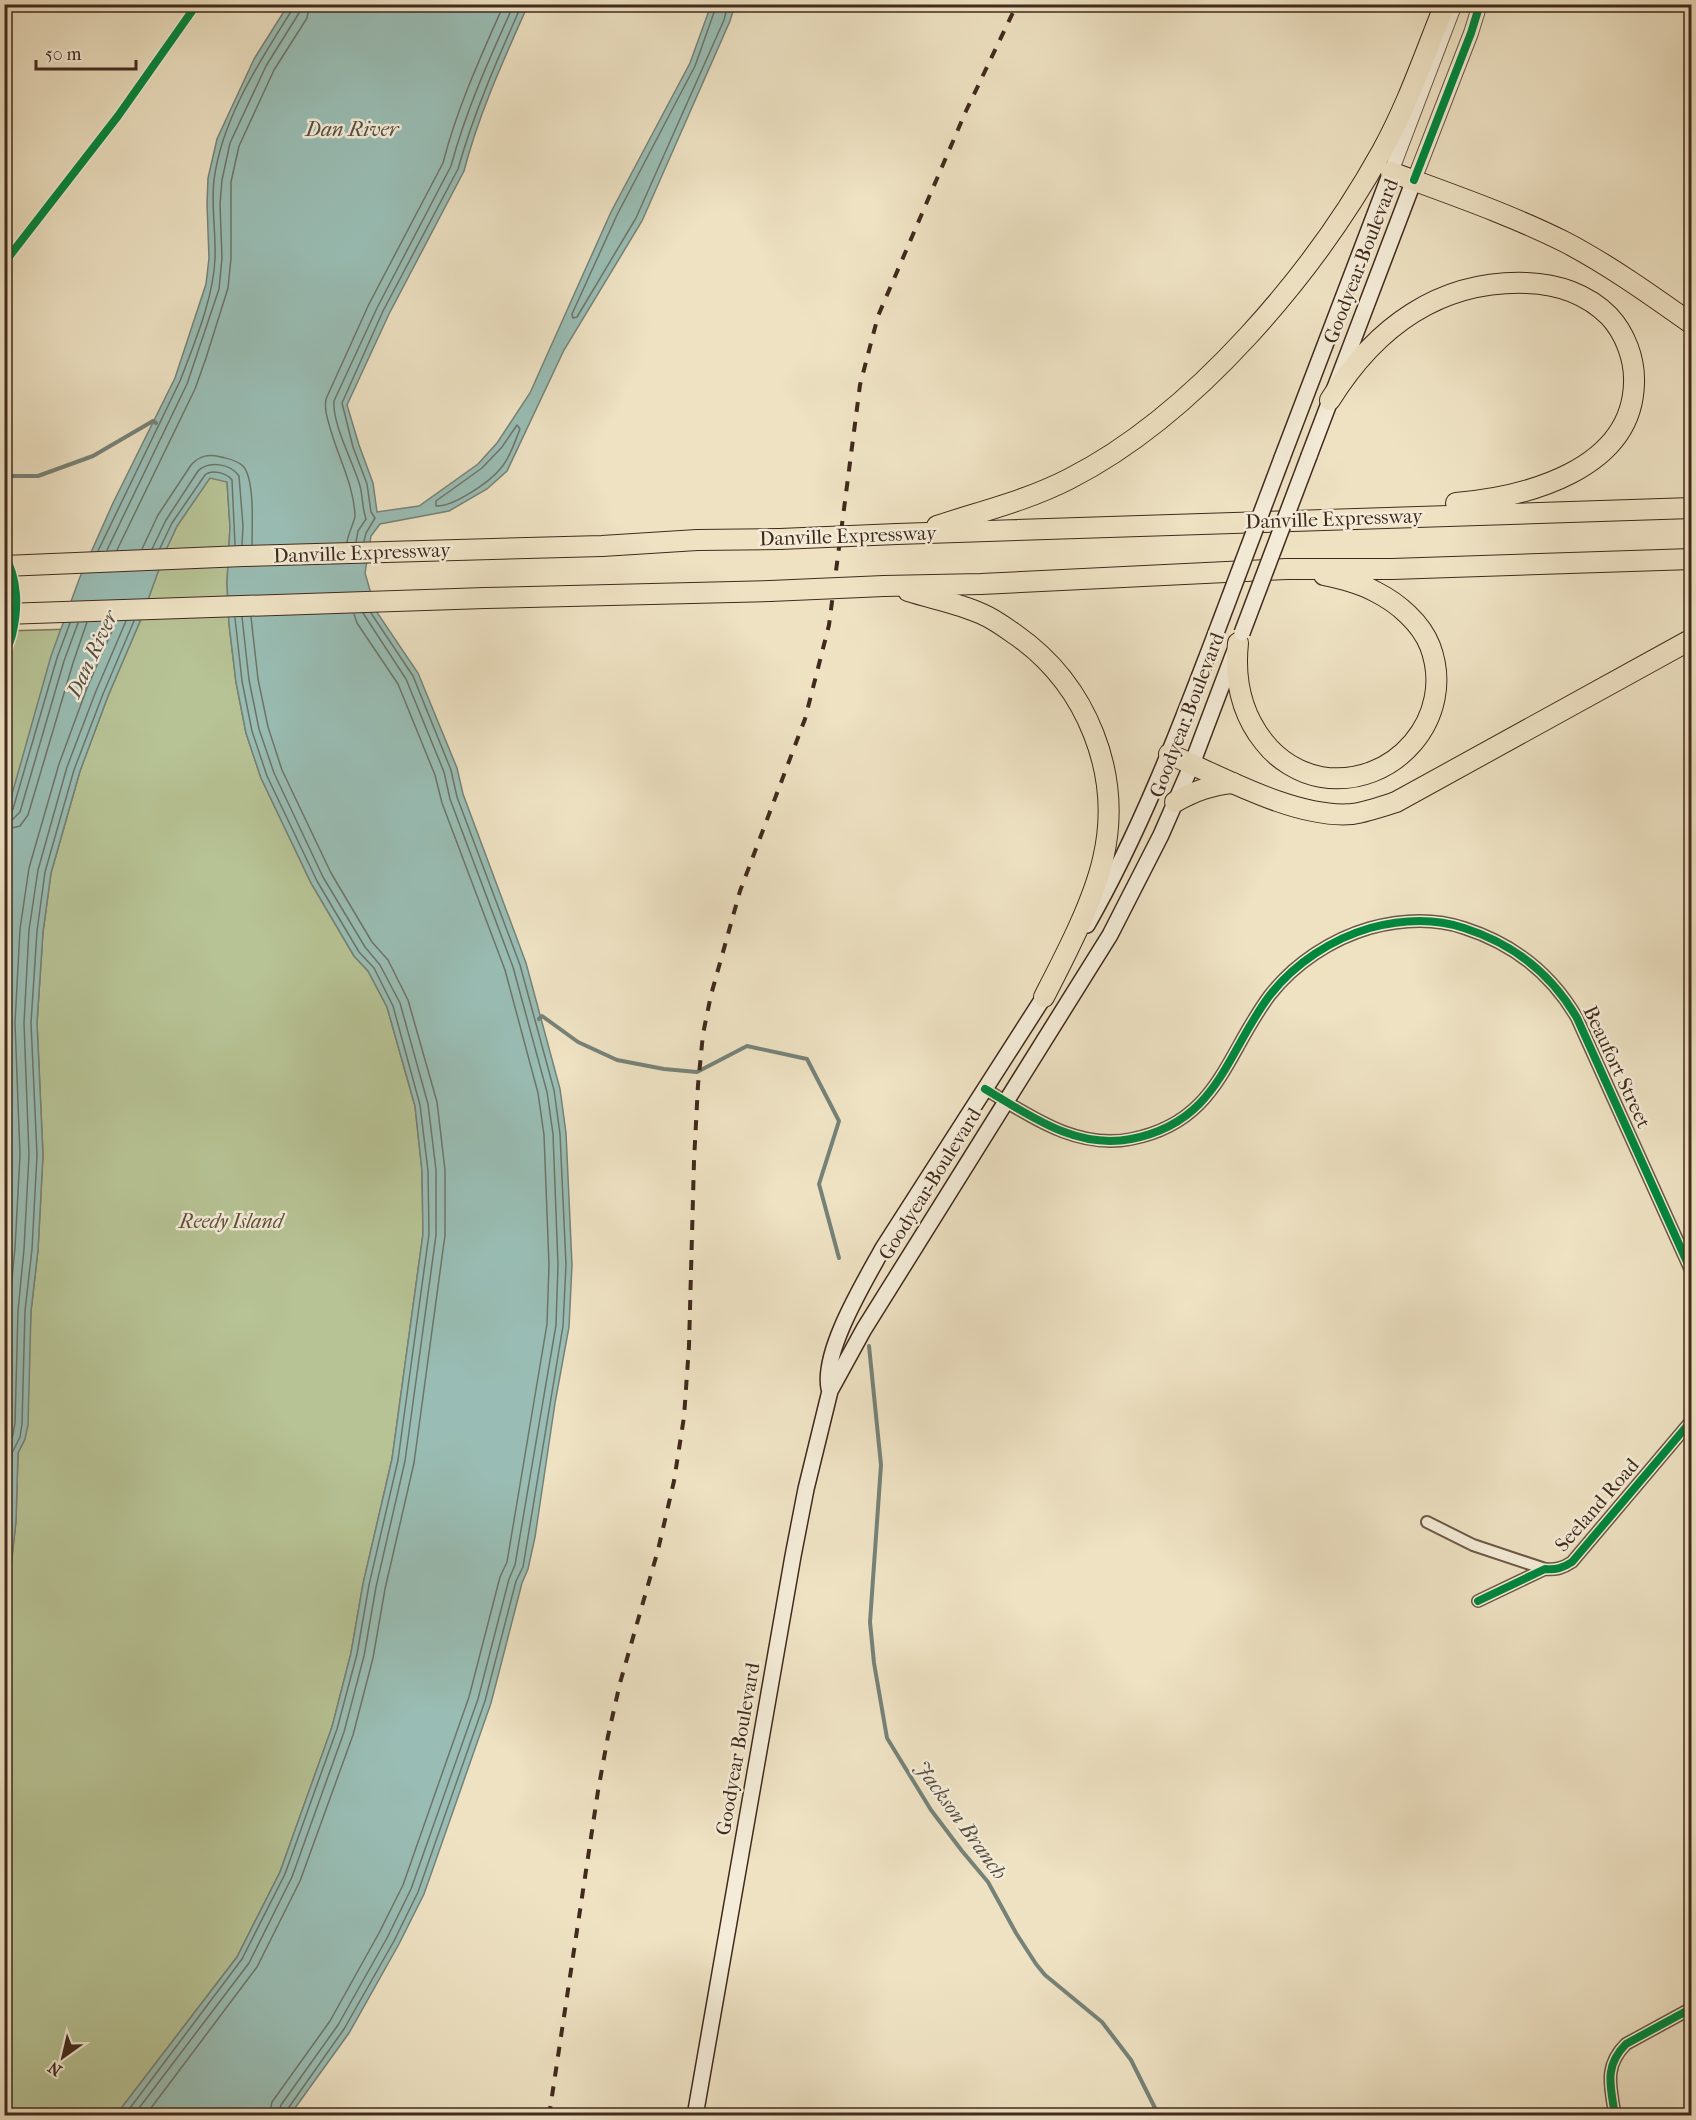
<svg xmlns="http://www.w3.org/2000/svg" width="1696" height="2120" font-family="'IM FELL French Canon',serif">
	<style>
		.green { fill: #b7c395; stroke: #7c7659; stroke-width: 1.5 }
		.water { fill: #99bdb4; stroke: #768278; stroke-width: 1.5 }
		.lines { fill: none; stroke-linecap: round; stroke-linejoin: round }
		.shore { stroke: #6d7468; stroke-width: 1.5 }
		.stream { stroke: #768278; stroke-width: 4 }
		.minor-casing { stroke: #6c5846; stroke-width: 14 }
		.tertiary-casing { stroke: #6c5846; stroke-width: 16 }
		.secondary-casing { stroke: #412a1d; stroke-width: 18 }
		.motorway-casing { stroke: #412a1d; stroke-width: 22 }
		.minor { stroke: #f4ecd8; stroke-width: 10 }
		.tertiary { stroke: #f4ecd8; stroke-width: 14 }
		.secondary { stroke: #f4ecd8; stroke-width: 15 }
		.motorway { stroke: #eee2c3; stroke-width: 20 }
		.rail { stroke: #412a1d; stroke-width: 4; stroke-dasharray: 10 10; stroke-linecap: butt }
		.secondary-bridge-casing { stroke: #412a1d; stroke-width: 18; stroke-linecap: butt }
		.motorway-bridge-casing { stroke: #412a1d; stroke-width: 22; stroke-linecap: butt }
		.secondary-bridge { stroke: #f4ecd8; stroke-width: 15 }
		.motorway-bridge { stroke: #eee2c3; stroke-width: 20 }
		.cycleway-casing { stroke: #f4ecd8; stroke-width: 11 }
		.cycleway { stroke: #00873e; stroke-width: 8 }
		.labels { text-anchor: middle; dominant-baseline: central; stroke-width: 5; stroke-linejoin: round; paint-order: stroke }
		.street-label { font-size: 20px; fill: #412a1d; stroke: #f4ecd8 }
		.park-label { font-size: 20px; font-style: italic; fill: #5e503b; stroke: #f4ecd8 }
		.water-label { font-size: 21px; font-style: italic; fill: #574f43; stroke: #f4ecd8 }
	</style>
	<rect width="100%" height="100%" fill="#eee2c3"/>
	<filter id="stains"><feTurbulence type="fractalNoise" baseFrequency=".00333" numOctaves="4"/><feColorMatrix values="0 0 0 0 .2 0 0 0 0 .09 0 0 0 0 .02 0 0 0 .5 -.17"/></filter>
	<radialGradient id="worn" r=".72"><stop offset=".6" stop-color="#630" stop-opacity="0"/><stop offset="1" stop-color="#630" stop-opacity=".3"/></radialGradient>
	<g class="green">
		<polygon points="210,477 227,481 230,527 227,583 229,624 236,682 246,733 261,778 311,883 354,956 368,971 387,1007 415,1106 422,1171 423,1234 392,1459 363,1584 351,1653 332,1727 280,1872 237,1957 116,2115 5,2116 4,1624 16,1521 18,1453 25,1439 31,1311 38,1250 43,1155 37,1023 43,932 51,873 80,771 108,696 141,619 166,549 177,526"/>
		<polygon points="73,629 5,895 5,631"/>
	</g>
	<path class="water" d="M 288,5 L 528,5 C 504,59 479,113 464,171 L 389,314 L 347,405 L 359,445 L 373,483 L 377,512 L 419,506 L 478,464 L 497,443 L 530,393 L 611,212 L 690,63 L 711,5 L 735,5 L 730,21 L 642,221 L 564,350 L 507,471 L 487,489 L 449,511 L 380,524 L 371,536 L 365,573 L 376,611 L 418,673 L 457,768 L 463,794 L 526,963 L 560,1089 L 566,1133 L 572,1265 L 569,1327 L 555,1403 L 535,1537 L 528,1569 L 522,1583 L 491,1703 L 424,1894 L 399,1944 L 349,2033 L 290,2115 L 116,2115 L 237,1957 L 280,1872 L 332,1727 L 351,1653 L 363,1584 L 392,1459 L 423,1234 L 422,1171 L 415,1106 L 387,1007 L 368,971 L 354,956 L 311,883 L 261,778 L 246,733 L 236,682 L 229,624 L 227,583 L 230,527 L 227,482 L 210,478 L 177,526 L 166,550 L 141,619 L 108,696 L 80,771 L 51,873 L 43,932 L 37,1023 L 43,1155 L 38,1250 L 31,1311 L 28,1425 L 25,1439 L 18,1453 L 16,1521 L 5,1624 L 5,819 L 51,656 L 80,577 L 113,503 L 175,378 L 206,284 L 209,258 L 207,204 L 208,178 L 217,139 L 254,59 Z"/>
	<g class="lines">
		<g class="shore">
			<polyline points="717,4 695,66 617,215 572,314 573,318 577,317 636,218 724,20 728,4"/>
			<path d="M 517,425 L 520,429 C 515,441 510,458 501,468 C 490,482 453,507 436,506 L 436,501 L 482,468 L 502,447 Z"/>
			<path d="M 364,541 L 366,533 L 375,518 L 371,512 L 367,484 L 353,447 L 342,403 L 383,311 L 458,169 C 474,112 498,58 522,4"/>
			<path d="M 347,542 C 348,534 355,520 355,516 C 354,486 339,459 331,431 C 328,420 324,410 326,399 L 369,304 L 443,163 C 457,108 481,56 504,4"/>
			<path d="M 356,542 L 358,531 L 366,519 C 362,508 363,497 360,486 C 354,464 332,424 334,401 L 377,308 L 451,166 C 466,110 490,57 514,4"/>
			<path d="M 160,548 L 172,523 L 205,475 C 212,469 227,473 232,480 L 235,545"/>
			<path d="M 142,549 L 158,515 L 191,465 C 200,455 209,454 221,457 C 229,459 237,460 243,466 C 255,479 252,527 252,545"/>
			<path d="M 152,549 L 166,520 L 198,471 C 209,460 231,464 239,476 L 243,526 L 242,545"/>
			<polyline points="107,550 187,384 219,289 222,258 220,204 222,180 230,143 266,66 299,13 301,4"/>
			<polyline points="117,550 195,389 206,358 228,288 231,258 231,182 239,146 274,70 307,18 310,4"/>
			<path d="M 98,551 L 180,381 C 194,344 214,297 215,258 C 216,232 211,206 214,180 C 222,118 260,61 292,10 L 293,4"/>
			<polyline points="4,814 10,813 13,809 57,658 70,623"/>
			<polyline points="4,821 13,819 20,812 64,661 78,623"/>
			<polyline points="4,830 20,826 28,815 73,663 87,622"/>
			<polyline points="4,1429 9,1310 15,1248 20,1155 15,1023 20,929 29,868 59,764 87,688 116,622"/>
			<polyline points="4,1452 13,1435 15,1423 18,1311 24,1249 29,1155 24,1023 29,930 38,870 67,767 96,691 126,621"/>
			<polyline points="4,1570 10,1521 12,1453 20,1437 22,1424 25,1311 32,1249 37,1155 31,1023 37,931 45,872 74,770 103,694 134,621"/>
			<polyline points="124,2116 242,1959 285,1874 337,1729 357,1654 369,1585 398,1460 429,1234 428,1171 420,1105 393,1006 374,968 359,952 317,881 267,776 252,731 242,681 235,618"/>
			<polyline points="133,2116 249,1963 292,1877 344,1732 364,1656 376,1587 405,1461 436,1235 436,1170 428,1104 400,1003 380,965 365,947 323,877 274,773 259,729 249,680 242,617"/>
			<polyline points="145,2116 257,1967 300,1881 353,1735 373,1658 385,1589 414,1463 445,1235 445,1170 437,1102 408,1000 388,960 372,942 331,873 282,770 268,727 258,679 251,617"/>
			<polyline points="269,2116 272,2102 330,2021 379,1933 403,1885 469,1697 500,1577 507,1562 547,1324 549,1265 544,1135 538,1093 505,970 442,803 435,775 398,684 357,623 354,614"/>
			<polyline points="278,2116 281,2105 338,2025 387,1938 411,1889 478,1699 509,1579 515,1565 556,1325 558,1265 553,1134 547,1092 513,967 450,799 444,772 406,679 363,613"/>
			<polyline points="285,2116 287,2110 344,2029 394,1941 418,1892 485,1701 516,1581 523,1567 563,1326 566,1265 560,1134 554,1090 520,965 457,797 451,770 413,676 371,613"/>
		</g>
		<g class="stream">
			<polyline points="4,476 38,476 93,456 153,421 156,423"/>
			<polyline points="539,1019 542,1016 578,1042 617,1060 664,1069 697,1072 747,1046 807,1059 839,1121 819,1184 839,1258"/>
			<polyline points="869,1346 881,1465 870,1622 874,1663 887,1738 931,1810 962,1851 988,1882 1016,1933 1036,1964 1045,1975 1102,2022 1131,2060 1159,2116"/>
		</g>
		<g class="minor-casing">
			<g id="minor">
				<path d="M 985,1089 C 1029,1115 1076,1150 1131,1139 C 1218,1122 1225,1055 1270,995 C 1295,963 1332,939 1370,928 C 1400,920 1434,918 1464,928 C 1514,944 1551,973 1577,1018 L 1692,1273"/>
				<polyline points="1427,1522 1473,1545 1545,1569"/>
				<path d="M 1478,1601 L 1545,1569 C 1556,1570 1563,1568 1572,1562 L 1692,1420"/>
				<path d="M 1615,2116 C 1611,2087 1603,2067 1626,2044 L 1692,2008"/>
			</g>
		</g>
		<g class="tertiary-casing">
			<g id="tertiary">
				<polyline points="1391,172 1453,9"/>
				<polyline points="1414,180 1471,33 1480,4"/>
			</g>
		</g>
		<g class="secondary-casing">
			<g id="secondary">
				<polyline points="1309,456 1414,180"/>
				<polyline points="1282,458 1391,172"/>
				<path d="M 1087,925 C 1140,832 1178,733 1216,633"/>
				<path d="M 829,1388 C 822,1351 865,1281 883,1248 L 1049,989"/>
				<polyline points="695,2116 793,1556 806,1489 830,1391 864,1329 1110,935 1161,835 1192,764 1234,653"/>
			</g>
		</g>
		<g class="motorway-casing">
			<g id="motorway">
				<path d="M 1391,172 C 1450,194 1509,214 1565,242 C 1609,265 1651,295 1692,324"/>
				<path d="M 1330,400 C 1375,328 1439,280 1527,283 C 1557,284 1587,294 1609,316 C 1625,333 1635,359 1634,383 C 1632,470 1526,497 1456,503"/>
				<path d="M 937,526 C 982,511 1026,501 1069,479 C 1195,415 1315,272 1382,151 C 1408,104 1425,53 1445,4"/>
				<polyline points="897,534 1692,508"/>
				<polyline points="4,566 243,556 602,546 697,540 780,539"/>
				<polyline points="884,586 981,584 1287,569 1392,569 1692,559"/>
				<path d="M 908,591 C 933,599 958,603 982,614 C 994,619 1006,628 1016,635 C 1087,685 1123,774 1103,859 C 1093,903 1065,956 1044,997"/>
				<polyline points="4,614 485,598 770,591"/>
				<path d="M 1238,643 C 1234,680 1241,713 1264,742 C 1278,760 1299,773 1321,777 C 1394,789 1457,717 1430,646 C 1421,623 1398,603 1376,592 C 1360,583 1342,579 1324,575"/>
				<path d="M 1169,754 C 1220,776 1296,819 1352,814 C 1367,812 1381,807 1396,802 L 1692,639"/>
				<path d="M 1175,802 C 1195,791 1211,785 1233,783"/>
			</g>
		</g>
		<use href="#minor" class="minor"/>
		<use href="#tertiary" class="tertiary"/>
		<use href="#secondary" class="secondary"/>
		<use href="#motorway" class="motorway"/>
		<polyline class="rail" points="549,2116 598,1791 608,1736 620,1683 658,1550 674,1481 684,1417 689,1346 694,1161 698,1085 703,1034 711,995 740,891 805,719 829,625 860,385 878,316 966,111 1017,4"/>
		<g class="secondary-bridge-casing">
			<g id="secondary-bridge">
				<polyline points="1216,633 1282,458"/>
				<polyline points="1242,633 1309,456"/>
			</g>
		</g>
		<g class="motorway-bridge-casing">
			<g id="motorway-bridge">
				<polyline points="780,539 897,534"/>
				<polyline points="770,591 884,586"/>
			</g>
		</g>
		<use href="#secondary-bridge" class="secondary-bridge"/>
		<use href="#motorway-bridge" class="motorway-bridge"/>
		<g class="cycleway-casing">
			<g id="cycleway">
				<polyline points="1414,180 1471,33 1480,4"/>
				<polyline points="4,263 118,116 197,4"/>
				<path d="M 4,553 C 18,580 19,606 12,635 C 10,643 6,650 4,658"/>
				<path d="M 985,1089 C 1029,1115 1076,1150 1131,1139 C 1218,1122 1225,1055 1270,995 C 1295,963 1332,939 1370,928 C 1400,920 1434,918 1464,928 C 1514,944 1551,973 1577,1018 L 1692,1273"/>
				<path d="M 1478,1601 L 1545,1569 C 1556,1570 1563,1568 1572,1562 L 1692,1420"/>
				<path d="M 1615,2116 C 1611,2087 1603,2067 1626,2044 L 1692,2008"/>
			</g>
		</g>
		<use href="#cycleway" class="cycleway"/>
	</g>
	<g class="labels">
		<g class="street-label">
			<text transform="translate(1361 261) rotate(-69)">Goodyear Boulevard</text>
			<text transform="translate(1334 519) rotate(-2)">Danville Expressway</text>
			<text transform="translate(848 536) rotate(-2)">Danville Expressway</text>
			<text transform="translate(362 553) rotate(-2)">Danville Expressway</text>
			<text transform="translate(1187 715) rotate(-69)">Goodyear Boulevard</text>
			<text transform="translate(1617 1067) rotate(65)">Beaufort Street</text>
			<text transform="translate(930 1184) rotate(-58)">Goodyear Boulevard</text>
			<text transform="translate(1597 1505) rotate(-49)">Seeland Road</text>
			<text transform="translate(738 1749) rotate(-80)">Goodyear Boulevard</text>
		</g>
		<g class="park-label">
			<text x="231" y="1221">Reedy Island</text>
		</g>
		<g class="water-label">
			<text x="352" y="129">Dan River</text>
			<text transform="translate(92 654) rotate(-65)">Dan River</text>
			<text transform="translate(961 1820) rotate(54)">Jackson Branch</text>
		</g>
	</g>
	<rect width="1696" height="2120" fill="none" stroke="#eee2c3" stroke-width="24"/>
	<rect x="6" y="6" width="1684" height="2108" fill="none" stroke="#412a1d" stroke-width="3"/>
	<rect x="12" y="12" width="1672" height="2096" fill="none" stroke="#412a1d" stroke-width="1.5"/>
	<g transform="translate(63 2057) rotate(214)" stroke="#f4ecd8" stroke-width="4.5" paint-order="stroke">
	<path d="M0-4.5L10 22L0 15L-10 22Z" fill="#412a1d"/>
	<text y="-9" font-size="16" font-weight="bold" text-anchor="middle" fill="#412a1d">N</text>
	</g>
	<path d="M36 60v9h100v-9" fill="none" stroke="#412a1d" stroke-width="3"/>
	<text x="45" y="60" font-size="18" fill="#412a1d" stroke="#f4ecd8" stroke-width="4.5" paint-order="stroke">50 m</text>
	<rect width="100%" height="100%" filter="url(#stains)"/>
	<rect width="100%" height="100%" fill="url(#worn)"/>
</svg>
